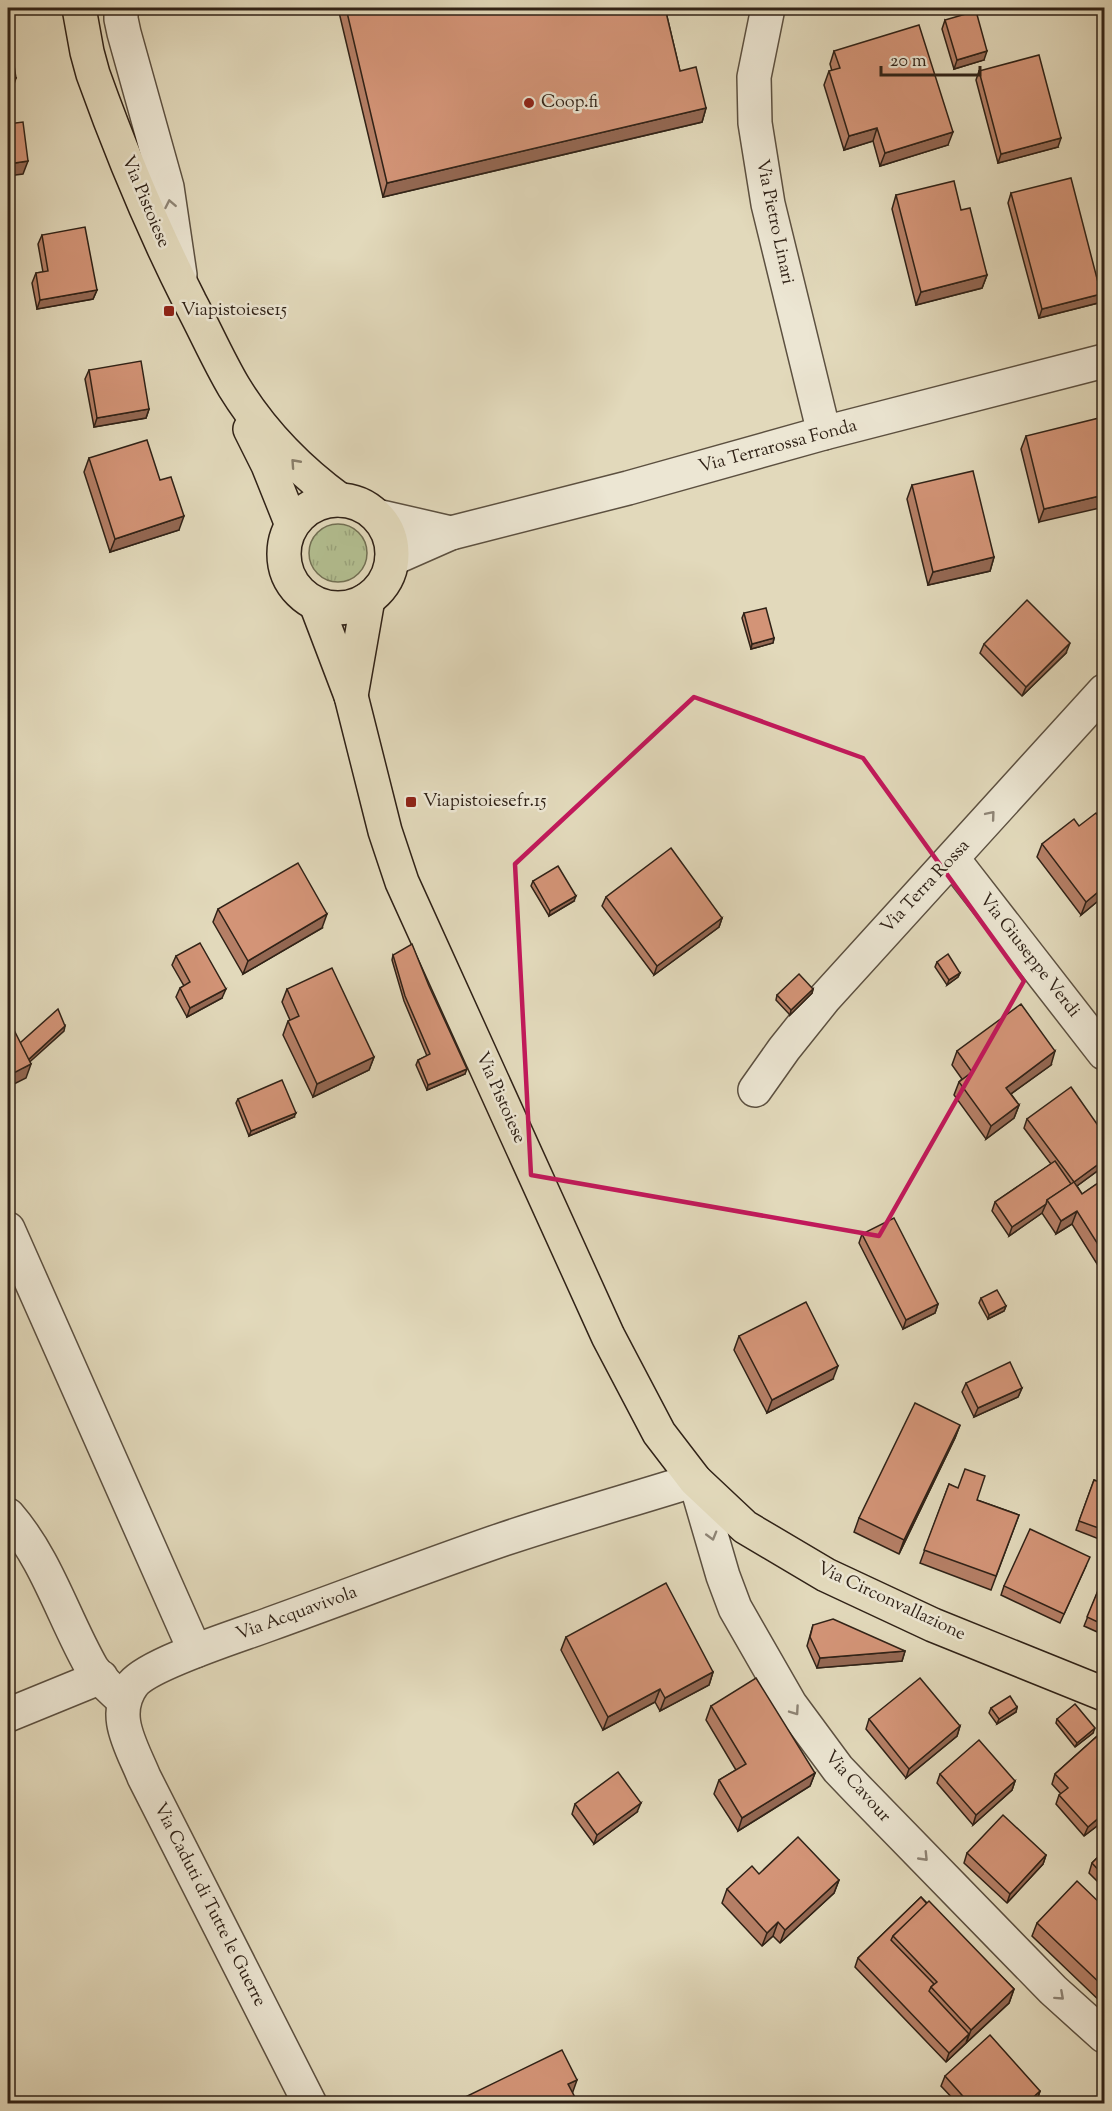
<svg xmlns="http://www.w3.org/2000/svg" width="1112" height="2111" font-family="'Sorts Mill Goudy',serif">
	<style>
		.grass { fill: url(#grass-tufts); stroke: #727054; stroke-width: 1.5 }
		.lines { fill: none; stroke-linecap: round; stroke-linejoin: round }
		.minor-casing { stroke: #5c5040; stroke-width: 36 }
		.primary-casing { stroke: #302217; stroke-width: 36 }
		.minor { stroke: #ece6d3; stroke-width: 33 }
		.primary { stroke: #e2d9bb; stroke-width: 33 }
		.wall { fill: #b57f66; stroke: #302217; stroke-width: 1.5 }
		.shaded-wall { fill: #946853; stroke: #302217; stroke-width: 1.5 }
		.building { fill: #d39477; stroke: #302217; stroke-width: 1.5 }
		.oneway { stroke: #8e8475 }
		.oneway2 { stroke: #897e69 }
		.marked { fill: none; stroke: #c2185b; stroke-width: 4.5; stroke-linejoin: round }
		.poi-dot { fill: #8f2418; stroke: #ece6d3; stroke-width: 2 }
		.labels { text-anchor: middle; dominant-baseline: central; stroke-width: 5; stroke-linejoin: round; paint-order: stroke }
		.poi-label { font-size: 18px; fill: #302217; stroke: #ece6d3; text-anchor: start }
		.street-label { font-size: 18px; fill: #302217; stroke: #ece6d3 }
	</style>
	<defs>
		<pattern id="grass-tufts" width="24" height="20" patternUnits="userSpaceOnUse" patternTransform="scale(1.5)"><rect width="24" height="20" fill="#b3bf91"/><path d="M3 7l-1-3M5 7V3M7 7l1-3M15 17l-1-3M17 17v-4M19 17l1-3" fill="none" stroke="#9aa47c"/></pattern>
	</defs>
	<rect width="100%" height="100%" fill="#e2d9bb"/>
	<filter id="stains"><feTurbulence type="fractalNoise" baseFrequency=".00333" numOctaves="4"/><feColorMatrix values="0 0 0 0 .2 0 0 0 0 .09 0 0 0 0 .02 0 0 0 .5 -.17"/></filter>
	<radialGradient id="worn" r=".72"><stop offset=".6" stop-color="#630" stop-opacity="0"/><stop offset="1" stop-color="#630" stop-opacity=".3"/></radialGradient>
	<circle class="grass" cx="338" cy="553" r="29"/>
	<g class="lines">
		<g class="minor-casing">
			<g id="minor">
				<polyline points="121,8 121,19 124,33 167,187 180,275"/>
				<polyline points="768,8 754,77 755,123 768,204 824,433"/>
				<polyline points="377,516 451,533"/>
				<polyline points="392,559 451,533 628,488 824,433 1104,361"/>
				<polyline points="953,859 1104,1053"/>
				<polyline points="755,1090 784,1049 824,999 1104,691"/>
				<polyline points="8,1229 195,1651"/>
				<path d="M 8,1515 C 47,1560 63,1617 92,1668 C 100,1680 114,1691 124,1701"/>
				<polyline points="8,1715 101,1677"/>
				<path d="M 310,2104 L 144,1777 C 132,1747 110,1715 133,1684 C 150,1663 241,1635 270,1624 C 348,1596 425,1566 504,1539 C 567,1518 631,1500 695,1480 L 723,1576 L 735,1608 L 790,1704 L 838,1769 L 860,1792 L 1053,1990 L 1104,2036"/>
			</g>
		</g>
		<g class="primary-casing">
			<g id="primary">
				<path d="M 79,8 L 87,52 L 93,74 C 121,152 153,229 190,302 C 205,330 218,360 234,387 C 261,431 299,470 340,500"/>
				<polyline points="250,429 268,465 292,525"/>
				<circle cx="338" cy="554" r="54"/>
				<polyline points="316,604 351,696 385,831 402,882 608,1336 659,1433 695,1480 745,1527 826,1575 933,1625 1104,1694"/>
				<polyline points="351,696 368,599"/>
			</g>
		</g>
		<use href="#minor" class="minor"/>
		<use href="#primary" class="primary"/>
	</g>
	<g class="wall">
		<polygon points="338,8 665,8 680,71 706,108 702,122 383,197"/>
		<polygon points="945,20 984,60 954,69 942,29"/>
		<polygon points="834,51 948,145 880,166 873,141 844,150 824,85 829,71 832,71 830,64"/>
		<polygon points="979,71 1058,147 998,163 976,80"/>
		<polygon points="1011,193 1098,303 1039,318 1008,203"/>
		<polygon points="896,195 961,210 987,275 982,288 916,305 892,209"/>
		<polygon points="42,235 97,290 93,299 37,309 32,283 36,273 43,272 38,244"/>
		<polygon points="89,370 149,409 146,418 94,427 85,379"/>
		<polygon points="1026,436 1104,440 1039,522 1021,449"/>
		<polygon points="89,458 160,480 179,530 110,552 84,472"/>
		<polygon points="912,485 994,557 990,571 928,585 907,499"/>
		<polygon points="744,613 774,638 773,643 751,649 742,618"/>
		<polygon points="984,644 1066,653 1022,696 980,653"/>
		<polygon points="1079,826 1104,896 1081,915 1037,857 1042,844"/>
		<polygon points="533,881 574,901 549,916 531,886"/>
		<polygon points="606,897 722,918 719,927 654,975 602,906"/>
		<polygon points="218,909 322,928 243,974 213,922"/>
		<polygon points="393,955 465,1074 427,1090 416,1065 418,1060 427,1056 404,1001 392,960"/>
		<polygon points="176,956 222,998 187,1017 176,997 180,988 184,986 172,965"/>
		<polygon points="937,962 960,973 958,977 947,985 935,967"/>
		<polygon points="287,989 374,1057 369,1070 313,1097 283,1035 288,1021 290,1020 282,1002"/>
		<polygon points="813,989 812,993 790,1015 776,1000 777,995"/>
		<polygon points="957,1051 1051,1065 1011,1094 1019,1105 1014,1118 986,1139 954,1095 959,1082 962,1079 952,1065"/>
		<polygon points="238,1099 294,1117 249,1136 236,1103"/>
		<polygon points="1027,1119 1104,1166 1077,1186 1082,1194 1104,1179 1104,1275 1072,1224 1056,1234 1042,1213 1009,1236 992,1211 995,1202 1051,1164 1024,1128"/>
		<polygon points="862,1234 938,1304 935,1313 903,1329 859,1243"/>
		<polygon points="981,1298 1006,1306 1004,1311 988,1319 979,1303"/>
		<polygon points="739,1336 833,1379 767,1413 734,1350"/>
		<polygon points="966,1383 1022,1388 1018,1397 974,1417 962,1392"/>
		<polygon points="960,1425 955,1438 899,1554 854,1532 859,1518"/>
		<polygon points="1094,1480 1104,1484 1104,1541 1076,1530"/>
		<polygon points="949,1484 977,1500 1019,1515 991,1590 920,1563"/>
		<polygon points="1086,1566 1060,1623 1001,1595 1004,1586"/>
		<polygon points="1104,1576 1104,1635 1084,1626"/>
		<polygon points="813,1625 905,1651 902,1661 817,1668 807,1646"/>
		<polygon points="566,1637 713,1672 709,1685 660,1711 655,1702 603,1730 561,1650"/>
		<polygon points="711,1706 815,1773 810,1786 738,1831 714,1794 719,1780 736,1770 706,1720"/>
		<polygon points="1017,1707 1016,1712 997,1724 989,1713 991,1708"/>
		<polygon points="869,1719 960,1726 957,1736 906,1778 866,1729"/>
		<polygon points="1057,1719 1093,1733 1075,1747 1056,1723"/>
		<polygon points="1104,1730 1104,1833 1097,1826 1084,1836 1056,1804 1059,1795 1061,1794 1052,1784 1055,1774"/>
		<polygon points="940,1774 1015,1781 1012,1790 973,1825 937,1783"/>
		<polygon points="575,1804 637,1812 594,1844 572,1814"/>
		<polygon points="1104,1851 1104,1888 1089,1873 1092,1863"/>
		<polygon points="967,1853 1046,1855 1043,1864 1007,1903 964,1863"/>
		<polygon points="759,1874 839,1880 834,1893 780,1943 773,1936 762,1946 722,1903 727,1889"/>
		<polygon points="1104,1895 1104,2005 1032,1936 1037,1923 1100,1902 1101,1899"/>
		<polygon points="921,1897 1014,1989 1009,2003 946,2062 855,1967 858,1958"/>
		<polygon points="945,2076 1040,2091 1037,2100 1033,2103 957,2103 941,2086"/>
	</g>
	<g class="shaded-wall">
		<polygon points="987,51 984,60 954,69 957,60"/>
		<polygon points="16,78 13,87 8,88 8,79"/>
		<polygon points="706,108 702,122 383,197 387,183"/>
		<polygon points="877,128 873,141 844,150 849,136"/>
		<polygon points="953,132 948,145 880,166 885,153"/>
		<polygon points="1061,138 1058,147 998,163 1001,154"/>
		<polygon points="28,161 23,174 8,176 8,164"/>
		<polygon points="987,275 982,288 916,305 921,292"/>
		<polygon points="97,290 93,299 37,309 40,300"/>
		<polygon points="1101,294 1098,303 1039,318 1042,309"/>
		<polygon points="149,409 146,418 94,427 97,418"/>
		<polygon points="1104,495 1104,507 1039,522 1044,509"/>
		<polygon points="184,516 179,530 110,552 115,539"/>
		<polygon points="994,557 990,571 928,585 933,572"/>
		<polygon points="774,638 773,643 751,649 752,644"/>
		<polygon points="1070,643 1066,653 1022,696 1026,687"/>
		<polygon points="1104,887 1104,896 1081,915 1086,902"/>
		<polygon points="576,896 574,901 549,916 550,911"/>
		<polygon points="327,914 322,928 243,974 248,961"/>
		<polygon points="722,918 719,927 654,975 657,966"/>
		<polygon points="960,973 958,977 947,985 949,980"/>
		<polygon points="226,989 222,998 187,1017 190,1008"/>
		<polygon points="813,989 812,993 790,1015 791,1010"/>
		<polygon points="65,1026 64,1031 23,1068 31,1064 26,1078 8,1087 8,1076 23,1065"/>
		<polygon points="1055,1051 1051,1065 1001,1101 1006,1088"/>
		<polygon points="374,1057 369,1070 313,1097 317,1084"/>
		<polygon points="467,1069 465,1074 427,1090 428,1085"/>
		<polygon points="1019,1105 1014,1118 986,1139 991,1126"/>
		<polygon points="296,1113 294,1117 249,1136 251,1131"/>
		<polygon points="1104,1160 1104,1166 1070,1191 1074,1182"/>
		<polygon points="1046,1204 1042,1213 1009,1236 1012,1227"/>
		<polygon points="1077,1211 1072,1224 1056,1234 1061,1221"/>
		<polygon points="938,1304 935,1313 903,1329 906,1320"/>
		<polygon points="1006,1306 1004,1311 988,1319 989,1315"/>
		<polygon points="838,1366 833,1379 767,1413 772,1400"/>
		<polygon points="1022,1388 1018,1397 974,1417 978,1408"/>
		<polygon points="960,1425 955,1438 899,1554 904,1540"/>
		<polygon points="905,1651 902,1661 817,1668 820,1658"/>
		<polygon points="713,1672 709,1685 660,1711 665,1698"/>
		<polygon points="660,1689 655,1702 603,1730 608,1717"/>
		<polygon points="1017,1707 1016,1712 997,1724 999,1719"/>
		<polygon points="960,1726 957,1736 906,1778 909,1769"/>
		<polygon points="1095,1728 1093,1733 1075,1747 1077,1743"/>
		<polygon points="815,1773 810,1786 738,1831 742,1818"/>
		<polygon points="1015,1781 1012,1790 973,1825 976,1815"/>
		<polygon points="641,1803 637,1812 594,1844 597,1835"/>
		<polygon points="1101,1816 1097,1826 1084,1836 1088,1827"/>
		<polygon points="1046,1855 1043,1864 1007,1903 1010,1894"/>
		<polygon points="839,1880 834,1893 780,1943 785,1930"/>
		<polygon points="778,1922 773,1936 762,1946 767,1933"/>
		<polygon points="1014,1989 1009,2003 966,2043 971,2030"/>
		<polygon points="969,2034 966,2043 946,2062 949,2053"/>
		<polygon points="577,2080 571,2097 568,2084"/>
		<polygon points="1040,2091 1037,2100 1033,2103 1027,2103"/>
	</g>
	<g class="building">
		<polygon points="346,8 665,8 680,71 696,67 706,108 387,183"/>
		<polygon points="976,11 987,51 957,60 945,20"/>
		<polygon points="919,25 953,132 885,153 877,128 849,136 829,71 840,68 834,51"/>
		<polygon points="11,46 16,78 8,79 8,47"/>
		<polygon points="1039,55 1061,138 1001,154 979,71"/>
		<polygon points="23,122 28,161 8,164 8,124"/>
		<polygon points="1071,178 1101,294 1042,309 1011,193"/>
		<polygon points="954,181 961,210 970,208 987,275 921,292 896,195"/>
		<polygon points="85,227 97,290 40,300 36,273 48,271 42,235"/>
		<polygon points="141,361 149,409 97,418 89,370"/>
		<polygon points="1099,418 1104,440 1104,495 1044,509 1026,436"/>
		<polygon points="147,440 160,480 171,477 184,516 115,539 89,458"/>
		<polygon points="973,471 994,557 933,572 912,485"/>
		<polygon points="1027,600 1070,643 1026,687 984,644"/>
		<polygon points="766,608 774,638 752,644 744,613"/>
		<polygon points="1096,813 1104,824 1104,887 1086,902 1042,844 1074,819 1079,826"/>
		<polygon points="671,848 722,918 657,966 606,897"/>
		<polygon points="298,863 327,914 248,961 218,909"/>
		<polygon points="558,866 576,896 550,911 533,881"/>
		<polygon points="200,943 226,989 190,1008 180,988 190,982 176,956"/>
		<polygon points="412,944 429,986 467,1069 428,1085 418,1060 430,1054 405,996 393,955"/>
		<polygon points="948,954 960,973 949,980 937,962"/>
		<polygon points="332,968 374,1057 317,1084 288,1021 299,1016 287,989"/>
		<polygon points="799,974 813,989 791,1010 777,995"/>
		<polygon points="1021,1004 1055,1051 1006,1088 1019,1105 991,1126 959,1082 972,1072 957,1051"/>
		<polygon points="58,1009 65,1026 28,1060 20,1043"/>
		<polygon points="8,1018 31,1064 8,1076"/>
		<polygon points="282,1080 296,1113 251,1131 238,1099"/>
		<polygon points="1071,1087 1104,1134 1104,1160 1074,1182 1027,1119"/>
		<polygon points="1055,1161 1071,1184 1047,1200 1046,1204 1012,1227 995,1202"/>
		<polygon points="1104,1179 1104,1254 1077,1211 1061,1221 1047,1200 1074,1182 1082,1194"/>
		<polygon points="894,1218 938,1304 906,1320 862,1234"/>
		<polygon points="997,1290 1006,1306 989,1315 981,1298"/>
		<polygon points="806,1302 838,1366 772,1400 739,1336"/>
		<polygon points="1010,1362 1022,1388 978,1408 966,1383"/>
		<polygon points="915,1403 960,1425 904,1540 859,1518"/>
		<polygon points="965,1469 985,1476 977,1500 1019,1515 996,1576 924,1550 949,1484 958,1488"/>
		<polygon points="1094,1480 1104,1484 1104,1530 1079,1521"/>
		<polygon points="1030,1529 1090,1557 1064,1614 1004,1586"/>
		<polygon points="1104,1576 1104,1625 1087,1617"/>
		<polygon points="666,1583 713,1672 665,1698 660,1689 608,1717 566,1637"/>
		<polygon points="833,1619 905,1651 820,1658 810,1637 813,1625"/>
		<polygon points="756,1678 815,1773 742,1818 719,1780 746,1764 711,1706"/>
		<polygon points="920,1678 960,1726 909,1769 869,1719"/>
		<polygon points="1010,1696 1017,1707 999,1719 991,1708"/>
		<polygon points="1075,1704 1095,1728 1077,1743 1057,1719"/>
		<polygon points="1104,1730 1104,1821 1101,1816 1088,1827 1059,1795 1068,1788 1055,1774"/>
		<polygon points="979,1740 1015,1781 976,1815 940,1774"/>
		<polygon points="618,1772 641,1803 597,1835 575,1804"/>
		<polygon points="1003,1815 1046,1855 1010,1894 967,1853"/>
		<polygon points="798,1837 839,1880 785,1930 778,1922 767,1933 727,1889 752,1866 759,1874"/>
		<polygon points="1104,1851 1104,1876 1092,1863"/>
		<polygon points="1077,1881 1104,1907 1104,1987 1037,1923"/>
		<polygon points="1104,1895 1104,1902 1101,1899"/>
		<polygon points="921,1897 927,1904 893,1936 891,1940 934,1984 931,1987 929,1991 969,2034 949,2053 858,1958"/>
		<polygon points="929,1901 1014,1989 971,2030 931,1987 937,1982 893,1936"/>
		<polygon points="990,2035 1040,2091 1027,2103 969,2103 945,2076"/>
		<polygon points="562,2050 577,2080 568,2084 578,2103 453,2103"/>
	</g>
	<defs><path id="oneway-chevron" d="M-2-3.5L2.5 0L-2 3.5" fill="none" stroke-width="1.6" stroke-linecap="round" stroke-linejoin="round" transform="scale(1.5)"/></defs>
	<g class="oneway">
		<use href="#oneway-chevron" transform="translate(170 204) rotate(-101)"/>
		<use href="#oneway-chevron" transform="translate(991 815) rotate(-50)"/>
		<use href="#oneway-chevron" transform="translate(712 1536) rotate(74)"/>
		<use href="#oneway-chevron" transform="translate(795 1711) rotate(55)"/>
		<use href="#oneway-chevron" transform="translate(924 1857) rotate(46)"/>
		<use href="#oneway-chevron" transform="translate(1060 1996) rotate(42)"/>
	</g>
	<use class="oneway2" href="#oneway-chevron" transform="translate(295 463) rotate(-132)"/>
	<path class="marked" d="M 694,697 L 863,758 L 1024,981 L 879,1236 L 531,1175 L 515,864 Z"/>
	<g class="poi-dot">
		<circle cx="529" cy="103" r="6"/>
		<rect x="163" y="305" width="12" height="12" rx="3"/>
		<rect x="405" y="796" width="12" height="12" rx="3"/>
	</g>
	<g class="labels">
		<g class="poi-label">
			<text x="541" y="103">Coop.fi</text>
			<text x="181" y="311">Viapistoiese15</text>
			<text x="423" y="802">Viapistoiesefr.15</text>
		</g>
		<g class="street-label">
			<text transform="translate(145 202) rotate(67)">Via Pistoiese</text>
			<text transform="translate(774 222) rotate(78)">Via Pietro Linari</text>
			<text transform="translate(778 447) rotate(-15)">Via Terrarossa Fonda</text>
			<text transform="translate(926 887) rotate(-47)">Via Terra Rossa</text>
			<text transform="translate(1029 956) rotate(52)">Via Giuseppe Verdi</text>
			<text transform="translate(500 1098) rotate(66)">Via Pistoiese</text>
			<text transform="translate(891 1602) rotate(25)">Via Circonvallazione</text>
			<text transform="translate(297 1614) rotate(-20)">Via Acquavivola</text>
			<text transform="translate(857 1787) rotate(48)">Via Cavour</text>
			<text transform="translate(209 1905) rotate(63)">Via Caduti di Tutte le Guerre</text>
		</g>
	</g>
	<rect width="1112" height="2111" fill="none" stroke="#e2d9bb" stroke-width="30"/>
	<rect x="9" y="9" width="1094" height="2093" fill="none" stroke="#302217" stroke-width="3"/>
	<rect x="15" y="15" width="1082" height="2081" fill="none" stroke="#302217" stroke-width="1.5"/>
	<path d="M881 66v9h99v-9" fill="none" stroke="#302217" stroke-width="3"/>
	<text x="890" y="66" font-size="18" fill="#302217" stroke="#ece6d3" stroke-width="4.5" paint-order="stroke">20 m</text>
	<rect width="100%" height="100%" filter="url(#stains)"/>
	<rect width="100%" height="100%" fill="url(#worn)"/>
</svg>
